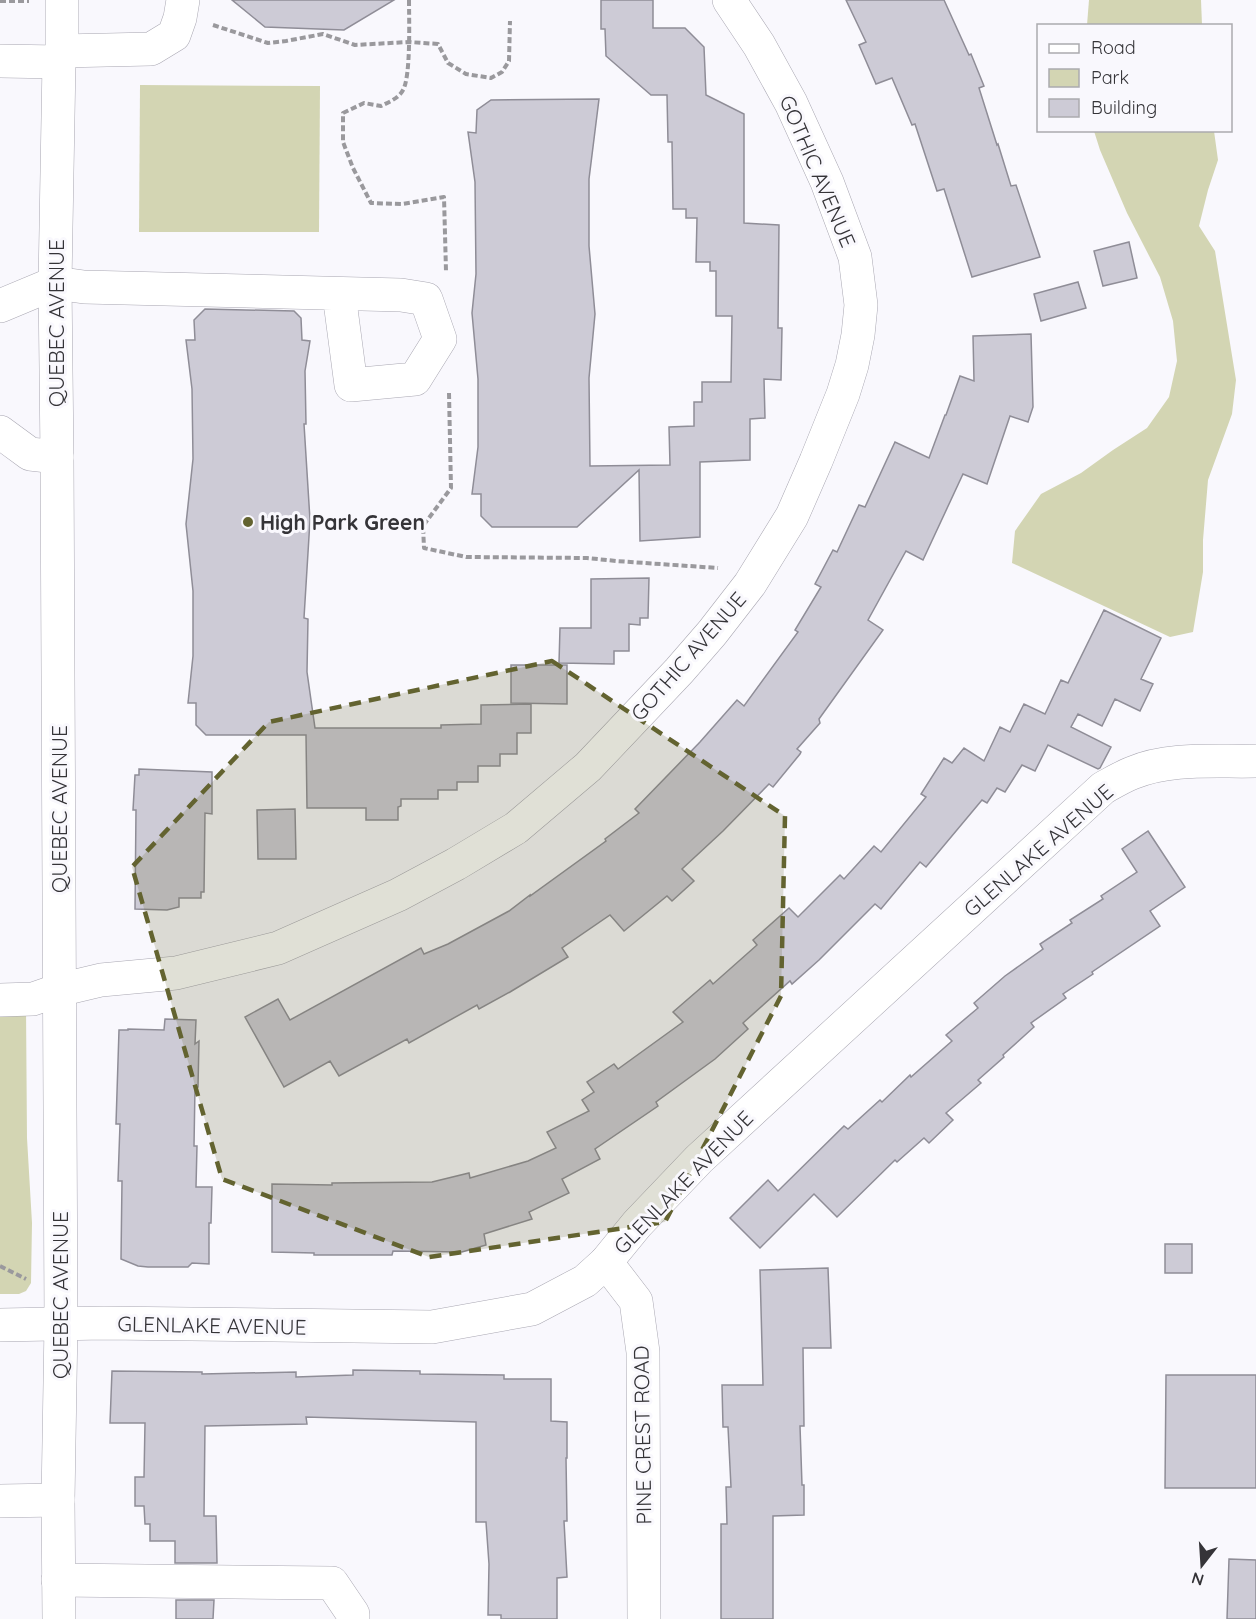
<svg xmlns="http://www.w3.org/2000/svg" width="1256" height="1619" font-family="Quicksand,sans-serif">
	<style>
		.green { fill: #d3d5b3 }
		.building { fill: #cdcbd6; stroke: #8f8d97; stroke-width: 1.5 }
		.lines { fill: none; stroke-linecap: round; stroke-linejoin: round }
		.minor-casing { stroke: #a9a7b2; stroke-width: 34 }
		.path { stroke: #9a999d; stroke-width: 4; stroke-dasharray: 6 3; stroke-linecap: butt }
		.minor { stroke: #fff; stroke-width: 33 }
		.marked { fill: #636330; fill-opacity: 0.2; stroke: #636330; stroke-width: 4.5; stroke-dasharray: 12 8; stroke-linejoin: round }
		.poi-dot { fill: #636330; stroke: #f9f8fd; stroke-width: 2 }
		.labels { text-anchor: middle; dominant-baseline: central; stroke-width: 6; stroke-linejoin: round; paint-order: stroke }
		.street-label { font-size: 21px; fill: #353438; stroke: #f9f8fd }
		.poi-label { font-size: 21px; font-weight: bold; fill: #353438; stroke: #f9f8fd; text-anchor: start }
	</style>
	<rect width="100%" height="100%" fill="#f9f8fd"/>
	<g class="green">
		<polygon points="1089,0 1201,0 1202,25 1087,25"/>
		<polygon points="140,85 320,86 319,232 139,232"/>
		<polygon points="1094,131 1214,131 1218,160 1208,190 1199,226 1215,251 1236,380 1232,414 1208,480 1203,540 1203,572 1193,632 1170,637 1012,563 1015,531 1041,494 1081,473 1113,450 1147,428 1169,397 1177,361 1173,321 1160,277 1127,213 1100,150"/>
		<polygon points="0,1006 26,1007 27,1138 32,1223 31,1283 26,1291 19,1294 0,1294"/>
	</g>
	<g class="building">
		<polygon points="232,0 394,0 344,30 265,27"/>
		<polygon points="601,0 653,0 653,28 685,28 704,47 706,95 744,114 744,223 779,225 778,328 782,328 781,380 764,379 765,418 750,419 750,460 700,462 700,537 640,541 639,470 577,527 492,527 481,516 481,494 472,494 478,447 478,379 472,313 476,274 475,182 468,132 476,133 477,110 491,100 599,99 589,179 589,246 595,314 589,378 590,466 670,465 669,427 694,426 694,402 702,402 702,382 731,382 732,316 716,316 716,271 710,271 710,262 696,262 697,218 686,218 686,209 673,209 672,142 668,142 667,95 651,95 606,56 605,29 601,29"/>
		<polygon points="846,0 944,0 969,55 971,54 984,86 979,88 997,145 998,144 1011,186 1016,185 1040,257 972,277 944,189 937,191 915,124 912,125 892,78 876,84 859,45 866,42"/>
		<polygon points="1129,242 1137,278 1103,286 1094,251"/>
		<polygon points="1078,282 1086,308 1041,321 1034,294"/>
		<polygon points="205,309 294,311 301,318 302,340 310,341 305,371 306,424 304,424 310,520 304,618 308,619 307,672 315,728 441,728 441,725 481,724 481,705 531,704 531,733 517,733 517,754 500,754 500,766 478,766 478,782 457,782 457,790 438,790 438,799 401,799 401,806 398,807 398,820 366,820 366,808 307,808 306,735 206,735 196,725 196,703 188,703 193,656 193,591 186,524 193,459 192,389 186,340 195,340 194,320"/>
		<polygon points="1031,334 1033,407 1028,422 1010,416 987,484 963,474 923,560 906,551 868,620 883,630 819,719 820,723 797,749 801,752 800,754 773,787 769,784 723,831 682,869 694,881 672,901 667,896 624,931 610,915 562,948 568,957 510,992 479,1009 477,1005 409,1043 407,1039 339,1076 330,1061 284,1087 245,1017 278,999 290,1020 421,948 424,954 448,944 509,911 530,895 530,896 606,841 605,839 639,813 635,809 700,742 737,700 744,706 798,632 795,630 821,587 815,584 833,550 837,552 859,505 865,507 895,442 929,458 945,415 946,415 960,376 974,381 973,336"/>
		<polygon points="649,578 648,618 640,618 640,625 629,624 629,651 614,651 614,664 559,663 560,628 591,628 591,579"/>
		<polygon points="1104,610 1161,638 1141,679 1153,684 1140,711 1115,699 1102,726 1078,714 1071,727 1111,747 1100,768 1098,769 1048,745 1035,771 1022,765 1005,792 997,788 987,803 982,800 926,867 920,862 881,909 875,904 819,960 792,984 790,981 743,1023 748,1029 715,1059 656,1102 658,1106 595,1149 600,1159 562,1179 569,1193 529,1212 532,1219 484,1234 486,1245 462,1252 393,1251 392,1255 314,1255 314,1253 272,1252 272,1184 332,1185 332,1183 432,1182 469,1173 470,1178 528,1161 556,1148 547,1132 589,1111 582,1100 594,1092 587,1082 614,1064 618,1069 683,1022 673,1012 710,980 713,984 757,945 753,940 789,908 798,917 840,875 844,879 874,846 881,852 926,797 921,794 944,758 952,763 964,748 984,761 1000,727 1010,732 1024,704 1045,714 1061,680 1068,683"/>
		<polygon points="511,665 567,665 567,704 511,703"/>
		<polygon points="139,769 212,772 212,814 205,813 204,892 201,892 201,898 179,898 179,907 167,910 135,909 136,810 133,810 135,775 139,775"/>
		<polygon points="295,809 296,859 258,859 257,810"/>
		<polygon points="1148,831 1185,887 1150,911 1160,926 1092,972 1093,974 1063,994 1066,998 1031,1023 1034,1027 1003,1055 1004,1057 978,1080 981,1083 946,1113 953,1120 929,1143 924,1138 897,1162 895,1160 837,1217 814,1194 760,1248 730,1218 768,1180 778,1191 844,1126 848,1129 880,1100 882,1102 910,1075 911,1077 952,1041 946,1035 978,1008 974,1003 1005,976 1043,949 1040,944 1072,923 1070,920 1103,899 1101,896 1137,872 1122,849"/>
		<polygon points="165,1019 196,1020 195,1044 199,1041 198,1087 195,1087 194,1146 197,1146 196,1187 212,1187 211,1223 209,1223 209,1264 192,1263 188,1267 148,1267 138,1266 121,1259 122,1181 118,1181 120,1124 116,1124 119,1030 128,1030 128,1029 164,1030"/>
		<rect x="1165" y="1244" width="27" height="29"/>
		<polygon points="828,1268 831,1348 803,1348 804,1426 800,1426 802,1485 804,1485 804,1515 773,1516 773,1619 721,1619 721,1524 727,1524 726,1487 731,1487 728,1427 723,1427 722,1385 763,1385 760,1270"/>
		<polygon points="353,1370 420,1371 420,1374 504,1375 504,1379 551,1379 551,1421 567,1422 567,1458 566,1458 567,1521 564,1521 567,1577 557,1578 557,1619 501,1619 501,1615 488,1615 489,1564 486,1522 476,1522 476,1422 306,1417 307,1424 205,1426 204,1516 216,1516 217,1563 175,1563 175,1541 150,1541 150,1524 145,1524 144,1506 135,1506 135,1477 144,1477 145,1423 110,1423 112,1371 202,1372 202,1374 296,1372 296,1377 353,1375"/>
		<polygon points="1166,1375 1256,1375 1256,1488 1165,1488"/>
		<polygon points="1229,1559 1256,1560 1256,1619 1227,1619"/>
		<polygon points="176,1600 214,1600 213,1619 176,1619"/>
	</g>
	<g class="lines">
		<g class="minor-casing">
			<g id="minor">
				<polyline points="62,51 151,49 174,35 180,18 183,0"/>
				<polyline points="0,61 59,62"/>
				<polyline points="0,306 55,283 84,287 401,295 426,299 440,339 415,379 351,385 339,294"/>
				<polyline points="0,432 30,454 57,457"/>
				<polyline points="0,1000 33,999 59,990 101,980 176,973 278,948 398,895 456,864 516,828 588,767 679,671 712,633 750,584 792,516 816,461 843,394 852,365 858,335 861,305 855,257 827,182 791,103 759,45 729,0"/>
				<polyline points="606,1262 636,1301 643,1352 644,1619"/>
				<path d="M 0,1325 L 104,1323 L 432,1327 L 532,1309 L 585,1281 L 606,1262 L 637,1224 L 699,1159 L 1103,788 C 1112,783 1122,777 1132,773 C 1170,757 1216,762 1256,761"/>
				<polyline points="0,1501 58,1500"/>
				<polyline points="58,1580 332,1583 353,1614 353,1619"/>
				<polyline points="59,1619 58,1500 61,1324 57,457 55,283 59,62 62,51 62,0"/>
			</g>
		</g>
		<g class="path">
			<path d="M 409,0 C 409,18 411,76 403,90 C 399,98 389,102 381,106 L 364,103 L 343,113 L 343,142 L 353,168 L 371,203 L 402,204 L 444,197 L 446,271"/>
			<polyline points="0,1 29,1"/>
			<polyline points="213,25 268,43 286,41 323,34 355,45 409,42 438,44 448,63 466,74 491,78 502,72 509,61 510,21"/>
			<polyline points="449,393 451,488 423,526 424,548 466,557 587,558 616,561 718,568"/>
			<polyline points="0,1266 26,1279"/>
		</g>
		<use href="#minor" class="minor"/>
	</g>
	<path class="marked" d="M 552,661 L 785,816 L 781,996 L 665,1222 L 429,1257 L 222,1179 L 132,867 L 269,722 Z"/>
	<circle class="poi-dot" cx="248" cy="522" r="6"/>
	<g class="labels">
		<g class="street-label">
			<text transform="translate(818 171) rotate(67)">GOTHIC AVENUE</text>
			<text transform="translate(56 323) rotate(-90)">QUEBEC AVENUE</text>
			<text transform="translate(688 656) rotate(-49)">GOTHIC AVENUE</text>
			<text transform="translate(59 809) rotate(-90)">QUEBEC AVENUE</text>
			<text transform="translate(1038 850) rotate(-41)">GLENLAKE AVENUE</text>
			<text transform="translate(683 1182) rotate(-46)">GLENLAKE AVENUE</text>
			<text transform="translate(60 1295) rotate(-90)">QUEBEC AVENUE</text>
			<text transform="translate(212 1325) rotate(1)">GLENLAKE AVENUE</text>
			<text transform="translate(642 1435) rotate(-91)">PINE CREST ROAD</text>
		</g>
		<g class="poi-label">
			<text x="260" y="522">High Park Green</text>
		</g>
	</g>
	<rect x="1037" y="24" width="195" height="108" fill="#f9f8fd" stroke="#abaaae" stroke-width="1.5"/>
	<rect x="1049" y="44" width="30" height="9" fill="#ffffff" stroke="#abaaae" stroke-width="1.5"/>
	<text x="1091" y="54" font-size="18" fill="#353438">Road</text>
	<rect x="1049" y="69" width="30" height="18" fill="#d3d5b3" stroke="#abaaae" stroke-width="1.5"/>
	<text x="1091" y="84" font-size="18" fill="#353438">Park</text>
	<rect x="1049" y="99" width="30" height="18" fill="#cdcbd6" stroke="#abaaae" stroke-width="1.5"/>
	<text x="1091" y="114" font-size="18" fill="#353438">Building</text>
	<g transform="translate(1202 1565) rotate(197)" stroke="#f9f8fd" stroke-width="4.5" paint-order="stroke">
	<path d="M0-4.5L10 22L0 15L-10 22Z" fill="#353438"/>
	<text y="-9" font-size="16" font-weight="bold" text-anchor="middle" fill="#353438">N</text>
	</g>
</svg>
